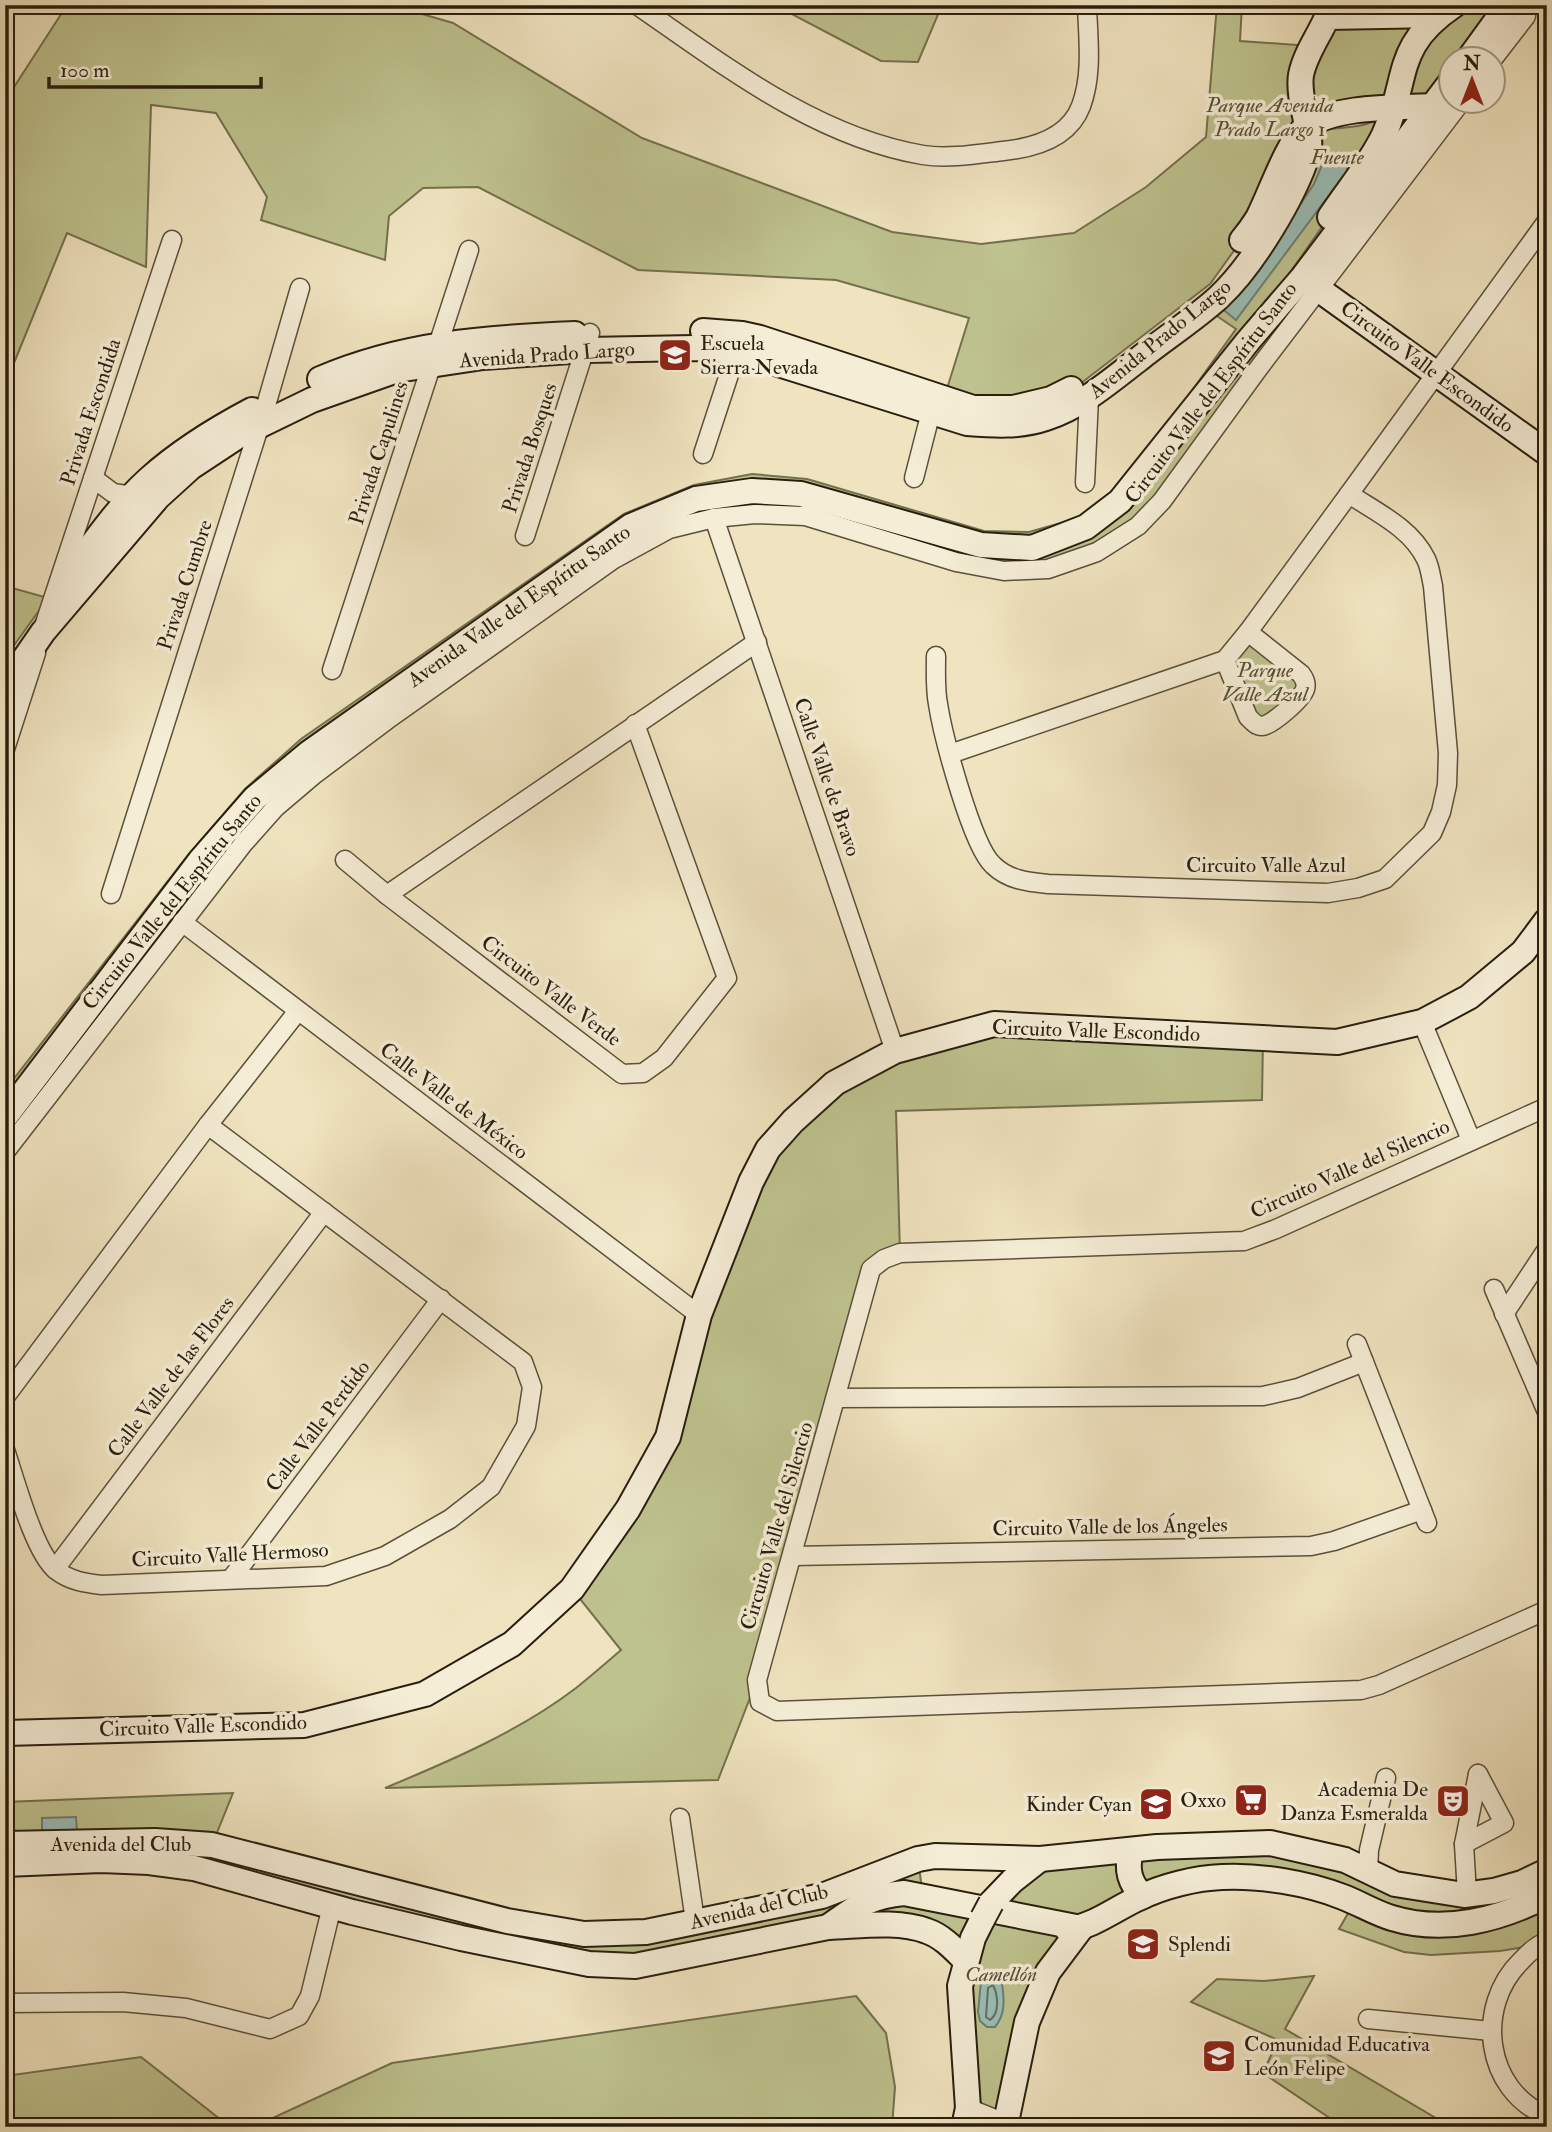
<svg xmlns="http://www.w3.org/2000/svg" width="1552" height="2132" font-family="'IM FELL Double Pica',serif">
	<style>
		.green { fill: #bec28e; stroke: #74704e; stroke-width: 2; fill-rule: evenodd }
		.water { fill: #9abeb6; stroke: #6d7e73; stroke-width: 2 }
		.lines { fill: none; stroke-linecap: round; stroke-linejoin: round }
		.shore { stroke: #626e62; stroke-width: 2 }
		.street-casing { stroke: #5b503a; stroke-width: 21 }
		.secondary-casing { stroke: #291e0e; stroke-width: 28 }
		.street { stroke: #f5edd6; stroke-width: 18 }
		.secondary { stroke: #f5edd6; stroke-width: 24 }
		.secondary-bridge-casing { stroke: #291e0e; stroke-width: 28; stroke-linecap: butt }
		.secondary-bridge { stroke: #f5edd6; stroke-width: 24 }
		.labels { text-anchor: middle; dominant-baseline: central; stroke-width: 7; stroke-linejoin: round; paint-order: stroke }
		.park-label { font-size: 21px; font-style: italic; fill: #564f34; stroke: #f5edd6 }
		.street-label { font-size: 21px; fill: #291e0e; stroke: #f5edd6 }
		.poi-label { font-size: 21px; fill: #291e0e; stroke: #f5edd6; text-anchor: start }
	</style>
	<rect width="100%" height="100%" fill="#f0e4c0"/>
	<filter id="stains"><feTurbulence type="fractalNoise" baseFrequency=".00286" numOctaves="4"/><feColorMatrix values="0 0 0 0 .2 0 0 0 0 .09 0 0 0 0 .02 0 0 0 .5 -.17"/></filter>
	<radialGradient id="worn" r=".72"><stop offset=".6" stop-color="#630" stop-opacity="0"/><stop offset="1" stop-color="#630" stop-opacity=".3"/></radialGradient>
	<g class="green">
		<path d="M 67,5 L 391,5 L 453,23 L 642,138 L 892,232 L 981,244 L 1074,233 L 1146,187 L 1206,137 L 1217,5 L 1242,5 L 1240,41 L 1311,46 L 1322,28 L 1411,5 L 1545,5 L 1547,8 L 1526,16 L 1492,60 L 1450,60 L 1450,102 L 1162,501 L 1097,552 L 1004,571 L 805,516 L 669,529 L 275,808 L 5,1152 L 5,1090 L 189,854 L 245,789 L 301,739 L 624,514 L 694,485 L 752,474 L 807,479 L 984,531 L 1029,532 L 1082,517 L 1113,497 L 1138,466 L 1236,329 L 1205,308 L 1234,281 L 1256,220 L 1210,284 L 1080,384 L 1051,399 L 945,395 L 969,318 L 836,280 L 638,270 L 478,187 L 423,188 L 389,216 L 385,260 L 261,220 L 267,197 L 216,113 L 151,105 L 146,267 L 67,233 L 5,385 L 5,101 ZM 1433,107 L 1270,301 L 1369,160 L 1394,109 ZM 1394,109 C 1371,127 1356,127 1328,129 Z"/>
		<polygon points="780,5 942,5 918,62 881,61 784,10"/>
		<polygon points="5,586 48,598 5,658"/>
		<polygon points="1248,635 1313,679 1252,733 1226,660"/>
		<path d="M 994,1024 L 1263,1038 L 1262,1100 L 896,1111 L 900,1253 L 871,1270 L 757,1680 L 718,1780 L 385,1788 C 450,1761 520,1731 576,1688 C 591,1676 606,1663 621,1650 L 572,1589 L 628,1509 L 751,1182 L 835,1083 Z"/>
		<polygon points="233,1793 212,1845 507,1921 646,1932 918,1859 923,1897 989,1910 1025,1870 1130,1851 1136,1891 1065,1929 1064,1949 1005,2127 964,2127 962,1958 896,1925 635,1966 194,1868 5,1864 5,1802"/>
		<polygon points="1270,1843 1464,1895 1547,1871 1547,1941 1536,1945 1500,1951 1431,1955 1404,1952 1339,1929 1354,1903 1277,1879 1143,1895 1131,1851"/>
		<polygon points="1314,1976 1285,2029 1451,2127 1343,2127 1263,2073 1278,2040 1191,2002 1217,1979 1264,1981"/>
		<polygon points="856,1996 886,2033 895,2087 892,2127 253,2127 392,2063"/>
		<polygon points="141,2057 230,2127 5,2127 5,2076"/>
	</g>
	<g class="water">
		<polygon points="1327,153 1336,154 1347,162 1347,171 1236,320 1219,306 1245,286 1314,184"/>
		<polygon points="76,1817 77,1832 42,1832 42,1818"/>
		<path d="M 991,1971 L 1001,1975 C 1003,1994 1008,2011 995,2027 L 987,2027 L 980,2021 L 978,2012 L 981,1982 Z"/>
	</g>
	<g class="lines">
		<path class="shore" d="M 993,1985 C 998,1995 1000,2013 990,2020 L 986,2017 L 988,1988 Z"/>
		<g class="street-casing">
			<g id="street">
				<path d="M 637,5 C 724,65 816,137 923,155 C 948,159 978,154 1003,151 C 1033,148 1069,138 1081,106 C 1093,74 1088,38 1087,5"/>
				<polyline points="1492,60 1526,16"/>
				<polyline points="703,454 740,341"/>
				<polyline points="93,478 113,493 133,496"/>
				<polyline points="914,478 934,400"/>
				<polyline points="1085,483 1089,398"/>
				<polyline points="714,518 895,1051"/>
				<polyline points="525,536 590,333"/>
				<polyline points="44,626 172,240"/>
				<path d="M 936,656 C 936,672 935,689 938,704 C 943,736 972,846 993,865 C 1008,880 1028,882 1048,884 L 1328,893 L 1358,888 L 1385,879 L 1432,833 L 1441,812 L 1447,785 L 1448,753 L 1433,586 C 1431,577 1430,567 1426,559 C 1411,528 1376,512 1349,494"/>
				<path d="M 1225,660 L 1248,717 C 1252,721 1256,726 1262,726 C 1271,726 1303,698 1305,689 C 1307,683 1304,678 1301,674 L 1248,632"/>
				<polyline points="332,670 469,250"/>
				<polyline points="5,749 36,653"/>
				<polyline points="950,754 1225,660 1248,632 1349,494 1547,221"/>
				<polyline points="345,860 387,895 622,1074 643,1073 664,1058 727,978 635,724"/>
				<polyline points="111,894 267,402 300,288"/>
				<polyline points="387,895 757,642"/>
				<polyline points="182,922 699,1315"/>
				<polyline points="1422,1022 1471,1140"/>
				<polyline points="1547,1107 1276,1229 1244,1241 900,1253 884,1259 871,1269 757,1680 760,1702 777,1711 1361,1690 1379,1685 1547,1610"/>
				<polyline points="5,1152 243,844 275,808 315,774 387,720 614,559 669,529 714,518 755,514 805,516 956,562 1004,571 1048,569 1097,552 1138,526 1162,501 1258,369 1461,102"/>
				<polyline points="1494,1289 1547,1412"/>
				<polyline points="1504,1314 1547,1249"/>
				<polyline points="1357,1344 1427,1523"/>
				<polyline points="5,1397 208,1125 298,1011"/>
				<polyline points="836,1398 1263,1396 1298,1388 1364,1362"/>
				<path d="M 5,1450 C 15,1479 34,1552 56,1570 C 70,1581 85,1583 102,1585 L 326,1576 L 385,1556 L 450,1519 L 491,1487 L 526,1426 L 532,1387 L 523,1362 L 208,1125"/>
				<polyline points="793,1556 1311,1546 1334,1541 1422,1510"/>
				<polyline points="55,1569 324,1212"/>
				<polyline points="231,1579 441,1299"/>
				<polyline points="680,1818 695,1921"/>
				<polyline points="1464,1844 1504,1823 1478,1774"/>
				<polyline points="1368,1871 1369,1850 1386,1778"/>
				<polyline points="1467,1894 1464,1844 1478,1774"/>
				<path d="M 1547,1941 C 1536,1946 1529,1952 1521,1961 C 1475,2006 1484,2090 1547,2116"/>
				<polyline points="5,2003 123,2002 186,2008 270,2029 299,2016 310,1996 332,1906"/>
				<polyline points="1368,2019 1491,2031"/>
				<polyline points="968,2108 1015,2127"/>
			</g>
		</g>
		<g class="secondary-casing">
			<g id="secondary">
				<polyline points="1468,60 1508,5"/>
				<path d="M 1330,217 C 1348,190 1370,164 1384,135 C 1410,77 1392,47 1454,5"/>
				<path d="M 1242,240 C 1248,233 1253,226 1258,218 C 1270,195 1288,141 1306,127 C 1335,105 1399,108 1434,106"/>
				<polyline points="1307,281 1547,453"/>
				<polyline points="703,331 742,334 760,338 973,408 1013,408 1051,399 1071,389"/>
				<path d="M 320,379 C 404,343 485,338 575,334"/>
				<path d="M 67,579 C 92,545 117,508 149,479 C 179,452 216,429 252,410"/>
				<path d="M 5,687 L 43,632 L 158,497 L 191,467 L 238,436 L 312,400 L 397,370 L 483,357 L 586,350 L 694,348 L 737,351 L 967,423 C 993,425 1020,427 1046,418 C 1082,406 1109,382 1139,359 C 1165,338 1195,319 1219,297 C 1253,265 1294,197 1308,153 C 1314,136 1297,100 1301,75 C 1305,54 1319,36 1327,17 L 1439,15"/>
				<polyline points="5,1117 200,861 255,798 309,753 631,526 696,499 752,491 801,494 981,545 1032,548 1086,527 1120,501 1248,341 1303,277 1450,83"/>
				<polyline points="5,1733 304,1725 425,1694 512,1644 572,1589 628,1509 668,1437 699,1315 751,1182 768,1149 793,1121 835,1083 895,1051 994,1024 1337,1042 1422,1022 1469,997 1523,952 1547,920"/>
				<polyline points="5,1844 155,1841 212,1845 507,1921 584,1934 646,1932 822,1896 918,1859 935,1856 1040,1859 1157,1847 1270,1843 1345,1860 1395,1884 1464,1895 1494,1891 1522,1883 1547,1871"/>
				<path d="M 1131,1851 C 1126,1869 1129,1883 1143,1896"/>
				<path d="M 5,1864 L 101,1860 L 149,1862 L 194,1868 L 352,1912 L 461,1938 L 589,1964 L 635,1966 L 828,1927 C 856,1907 869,1896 904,1893 L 1081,1928"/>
				<polyline points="991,1903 1012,1881 1040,1859"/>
				<path d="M 828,1927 C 860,1926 897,1920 927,1931 C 942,1936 954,1949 966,1961"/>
				<path d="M 1067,1929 C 1092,1928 1116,1908 1139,1898 C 1163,1886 1196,1878 1222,1877 C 1259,1875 1308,1883 1343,1897 C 1359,1903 1375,1913 1392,1918 C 1444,1934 1500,1920 1547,1895"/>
				<polyline points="964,2127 968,2108 960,1986 973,1938 983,1918"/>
				<polyline points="1005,2127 1027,2022 1048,1972 1081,1928"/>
			</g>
		</g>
		<use href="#street" class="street"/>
		<use href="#secondary" class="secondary"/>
		<g class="secondary-bridge-casing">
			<polyline id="secondary-bridge" points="983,1918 991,1903"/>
		</g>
		<use href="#secondary-bridge" class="secondary-bridge"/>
	</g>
	<defs>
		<g id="school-square" transform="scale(1.75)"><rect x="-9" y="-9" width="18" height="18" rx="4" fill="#8f2418" stroke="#f5edd6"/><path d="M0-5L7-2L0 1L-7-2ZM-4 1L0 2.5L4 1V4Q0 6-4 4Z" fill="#fff"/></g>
		<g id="supermarket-square" transform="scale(1.75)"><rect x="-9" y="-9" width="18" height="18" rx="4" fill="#8f2418" stroke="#f5edd6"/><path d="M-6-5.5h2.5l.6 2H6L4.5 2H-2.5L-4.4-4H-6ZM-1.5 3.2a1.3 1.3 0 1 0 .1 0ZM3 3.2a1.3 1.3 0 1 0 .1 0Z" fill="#fff"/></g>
		<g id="theatre-square" transform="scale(1.75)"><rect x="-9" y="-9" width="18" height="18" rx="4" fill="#8f2418" stroke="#f5edd6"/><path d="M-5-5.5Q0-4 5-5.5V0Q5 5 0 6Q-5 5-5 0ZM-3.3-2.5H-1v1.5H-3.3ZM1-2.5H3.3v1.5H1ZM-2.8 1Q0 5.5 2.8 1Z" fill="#fff"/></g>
	</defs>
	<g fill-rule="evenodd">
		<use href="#school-square" x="675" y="355"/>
		<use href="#supermarket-square" x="1251" y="1800"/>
		<use href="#theatre-square" x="1453" y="1801"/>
		<use href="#school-square" x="1156" y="1804"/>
		<use href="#school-square" x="1143" y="1944"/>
		<use href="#school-square" x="1219" y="2056"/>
	</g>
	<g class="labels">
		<g class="park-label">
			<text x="1270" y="105">Parque Avenida<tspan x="1270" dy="24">Prado Largo 1</tspan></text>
			<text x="1337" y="157">Fuente</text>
			<text x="1265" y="670">Parque<tspan x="1265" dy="24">Valle Azul</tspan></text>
			<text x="1001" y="1974">Camellón</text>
		</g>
		<g class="street-label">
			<text transform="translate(1160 339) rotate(-39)">Avenida Prado Largo</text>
			<text transform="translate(547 355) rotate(-4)">Avenida Prado Largo</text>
			<text transform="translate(1427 367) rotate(36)">Circuito Valle Escondido</text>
			<text transform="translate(1211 393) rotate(-53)">Circuito Valle del Espíritu Santo</text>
			<text transform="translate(91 412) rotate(-72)">Privada Escondida</text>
			<text transform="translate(530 448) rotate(-72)">Privada Bosques</text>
			<text transform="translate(379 453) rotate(-72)">Privada Capulines</text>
			<text transform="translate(185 585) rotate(-72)">Privada Cumbre</text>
			<text transform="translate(519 606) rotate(-35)">Avenida Valle del Espíritu Santo</text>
			<text transform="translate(827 777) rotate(71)">Calle Valle de Bravo</text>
			<text x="1266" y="865">Circuito Valle Azul</text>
			<text transform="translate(172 902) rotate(-51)">Circuito Valle del Espíritu Santo</text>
			<text transform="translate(551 991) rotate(37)">Circuito Valle Verde</text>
			<text transform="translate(1096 1031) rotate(2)">Circuito Valle Escondido</text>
			<text transform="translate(454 1101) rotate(37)">Calle Valle de México</text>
			<text transform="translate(1350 1169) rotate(-24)">Circuito Valle del Silencio</text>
			<text transform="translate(171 1377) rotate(-53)">Calle Valle de las Flores</text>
			<text transform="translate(318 1426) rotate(-53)">Calle Valle Perdido</text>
			<text transform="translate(777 1526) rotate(-74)">Circuito Valle del Silencio</text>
			<text transform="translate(1110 1527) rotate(-1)">Circuito Valle de los Ángeles</text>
			<text transform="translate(230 1555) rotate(-3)">Circuito Valle Hermoso</text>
			<text transform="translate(203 1726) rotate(-2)">Circuito Valle Escondido</text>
			<text x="121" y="1844">Avenida del Club</text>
			<text transform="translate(759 1907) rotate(-13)">Avenida del Club</text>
		</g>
		<g class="poi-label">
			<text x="700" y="343">Escuela<tspan x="700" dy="24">Sierra Nevada</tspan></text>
			<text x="1428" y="1789" text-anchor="end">Academia De<tspan x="1428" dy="24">Danza Esmeralda</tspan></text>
			<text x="1226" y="1800" text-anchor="end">Oxxo</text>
			<text x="1132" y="1804" text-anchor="end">Kinder Cyan</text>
			<text x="1168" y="1944">Splendi</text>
			<text x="1244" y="2044">Comunidad Educativa<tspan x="1244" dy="24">León Felipe</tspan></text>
		</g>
	</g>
	<rect width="1552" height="2132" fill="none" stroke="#f0e4c0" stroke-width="28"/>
	<rect x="7" y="7" width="1538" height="2118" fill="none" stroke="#291e0e" stroke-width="3.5"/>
	<rect x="14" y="14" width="1524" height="2104" fill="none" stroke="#291e0e" stroke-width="2"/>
	<g transform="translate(1472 80)"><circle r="33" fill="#f5edd6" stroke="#a39a86" stroke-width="2"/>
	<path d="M0-5L12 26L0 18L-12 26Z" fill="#8f2418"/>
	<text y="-10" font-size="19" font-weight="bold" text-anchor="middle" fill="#291e0e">N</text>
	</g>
	<path d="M49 77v10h212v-10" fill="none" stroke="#291e0e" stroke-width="3.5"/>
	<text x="60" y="77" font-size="21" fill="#291e0e" stroke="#f5edd6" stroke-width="5" paint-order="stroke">100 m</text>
	<rect width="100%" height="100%" filter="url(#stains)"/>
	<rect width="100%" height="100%" fill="url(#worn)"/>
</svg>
